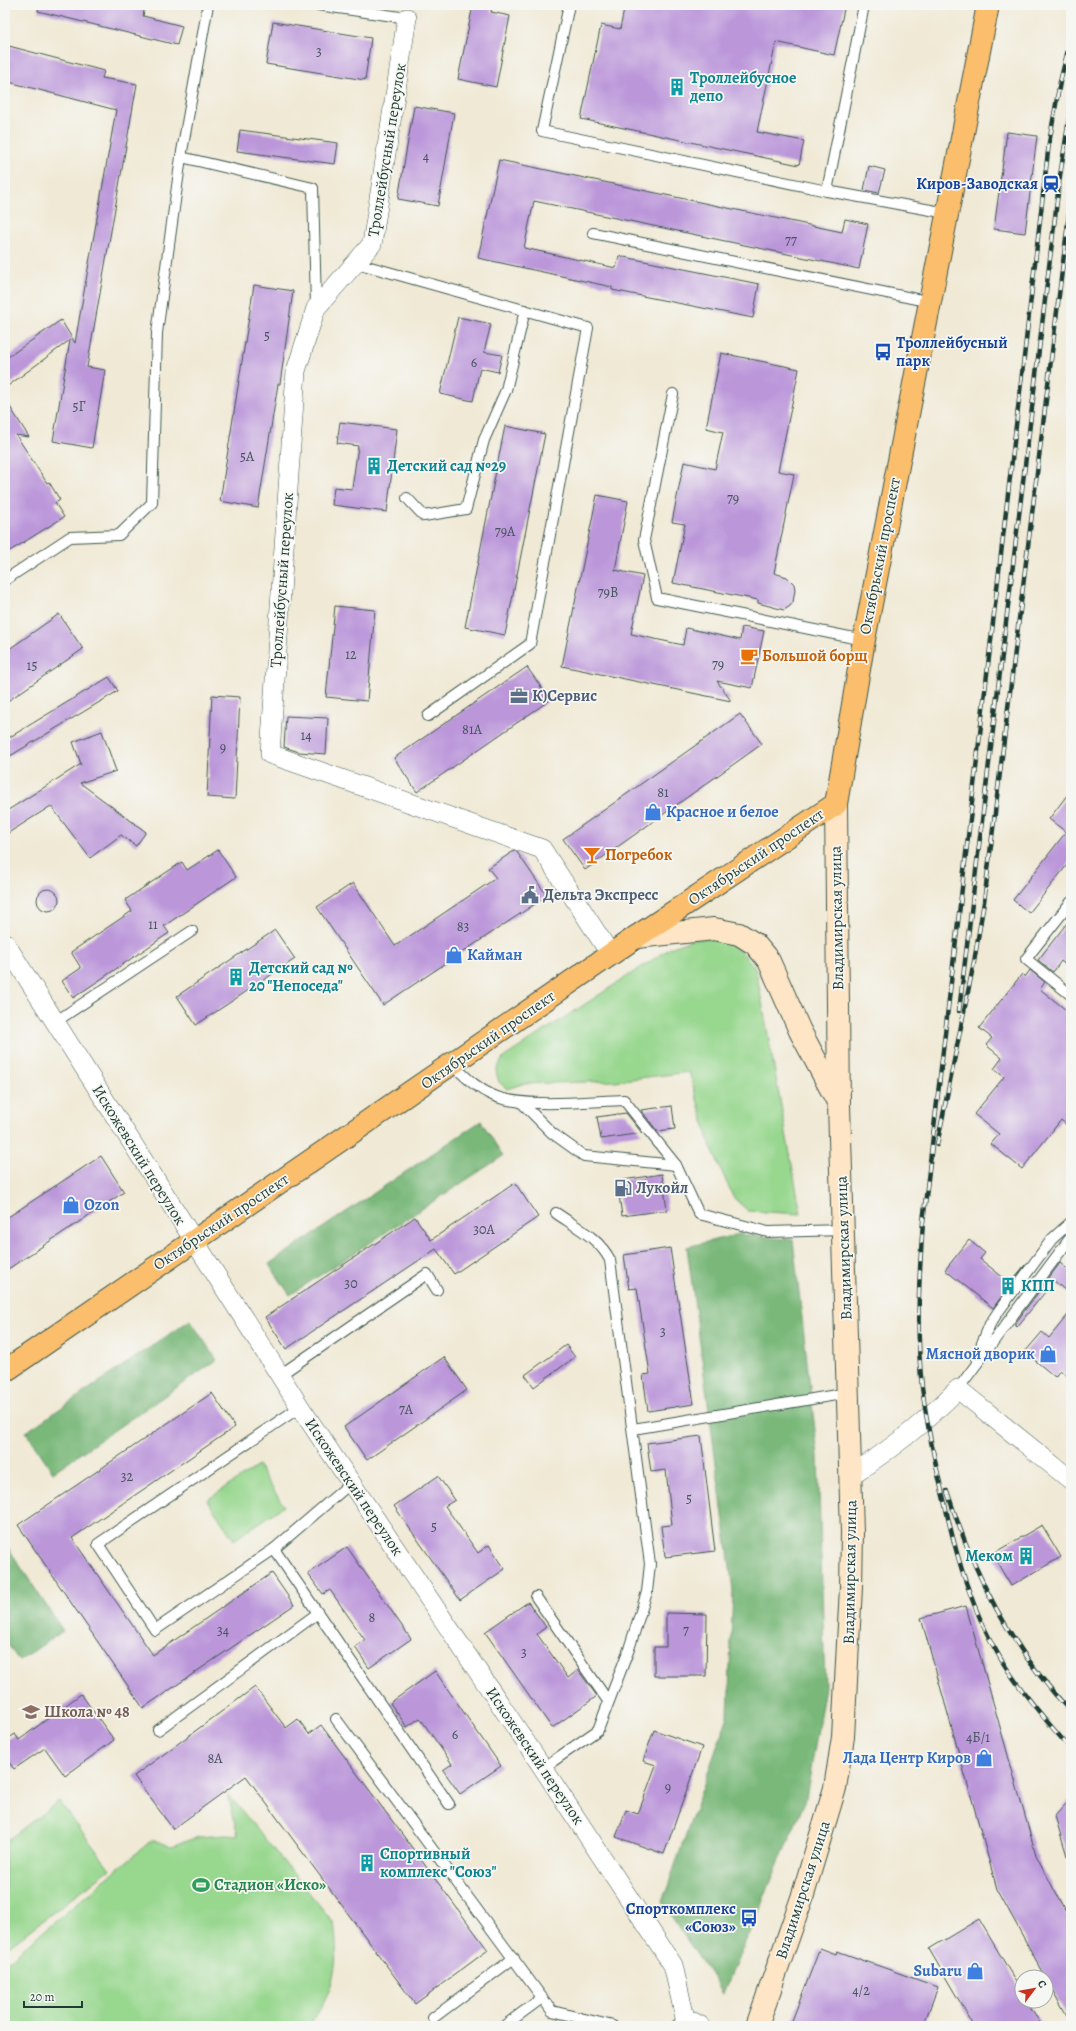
<svg xmlns="http://www.w3.org/2000/svg" width="1076" height="2031" font-family="Alegreya,serif">
	<style>
		.green { fill: #97d78e; stroke: #5b8a61 }
		.forest { fill: #79b879; stroke: #4c7a56 }
		.building { fill: #bb97da }
		.lines { fill: none; stroke-linecap: round; stroke-linejoin: round }
		.lane-casing { stroke: #3e574c; stroke-width: 12 }
		.street-casing { stroke: #3e574c; stroke-width: 20 }
		.secondary-casing { stroke: #3e574c; stroke-width: 24 }
		.primary-casing { stroke: #3e574c; stroke-width: 24 }
		.lane { stroke: #fff; stroke-width: 10 }
		.street { stroke: #fff; stroke-width: 19 }
		.secondary { stroke: #fde5c5; stroke-width: 22 }
		.primary { stroke: #fabe6d; stroke-width: 22 }
		.rail-casing { stroke: #1f3d34; stroke-width: 4.5 }
		.rail { stroke: #f6f6f2; stroke-width: 3; stroke-dasharray: 9; stroke-linecap: butt }
		.labels { text-anchor: middle; dominant-baseline: central; stroke-width: 3.5; stroke-linejoin: round; paint-order: stroke }
		.number-label { font-size: 14px; fill: #46545e }
		.culture-label { font-size: 16px; font-weight: bold; fill: #0d838f; stroke: #f6f6f2; text-anchor: start }
		.street-label { font-size: 16px; fill: #1f3d34; stroke: #f6f6f2 }
		.transit-label { font-size: 16px; font-weight: bold; fill: #164399; stroke: #f6f6f2; text-anchor: end }
		.food-label { font-size: 16px; font-weight: bold; fill: #c56008; stroke: #f6f6f2; text-anchor: start }
		.service-label { font-size: 16px; font-weight: bold; fill: #4e5e75; stroke: #f6f6f2; text-anchor: start }
		.shop-label { font-size: 16px; font-weight: bold; fill: #366cbe; stroke: #f6f6f2; text-anchor: start }
		.education-label { font-size: 16px; font-weight: bold; fill: #785e54; stroke: #f6f6f2; text-anchor: start }
		.leisure-label { font-size: 16px; font-weight: bold; fill: #27864d; stroke: #f6f6f2; text-anchor: start }
	</style>
	<rect width="100%" height="100%" fill="#f6f6f2"/>
	<filter id="ink" filterUnits="userSpaceOnUse"><feTurbulence type="fractalNoise" baseFrequency=".025" numOctaves="2"/><feDisplacementMap in="SourceGraphic" scale="8" xChannelSelector="R" yChannelSelector="G"/><feConvolveMatrix kernelMatrix="1 2 1 2 8 2 1 2 1" color-interpolation-filters="sRGB"/></filter>
	<filter id="wash" filterUnits="userSpaceOnUse"><feTurbulence type="fractalNoise" baseFrequency=".012" numOctaves="4" result="noise"/><feDisplacementMap in="SourceGraphic" scale="16" xChannelSelector="R" yChannelSelector="G"/><feGaussianBlur stdDeviation="0.9" result="paint"/><feColorMatrix in="noise" values="0 0 0 0 0 0 0 0 0 0 0 0 0 0 0 0 0 1.4 0 .05"/><feComposite in="paint" operator="in"/></filter>
	<g filter="url(#wash)">
		<rect width="100%" height="100%" fill="#f0e9d5"/>
		<g class="green">
			<path d="M 715,938 C 735,945 745,953 756,970 L 801,1214 L 748,1211 L 733,1197 L 711,1147 L 689,1072 L 615,1081 L 522,1084 L 507,1089 L 499,1082 L 496,1071 L 503,1058 L 672,947 L 694,939 Z"/>
			<polygon points="258,1466 284,1506 234,1540 207,1500"/>
			<path d="M 228,1794 L 334,1923 C 338,1950 337,1977 324,2002 C 320,2011 314,2018 309,2026 L 5,2026 L 5,1964 L 152,1840 L 172,1846 L 198,1837 L 225,1835 L 238,1836 Z"/>
			<polygon points="59,1801 110,1869 5,1949 5,1842"/>
		</g>
		<g class="forest">
			<polygon points="481,1121 503,1156 290,1295 269,1264"/>
			<polygon points="739,1234 793,1240 818,1456 825,1687 806,1799 723,1994 662,1902 728,1716 733,1590 687,1247"/>
			<polygon points="190,1320 217,1360 53,1472 26,1432"/>
			<polygon points="5,1543 63,1631 19,1661 5,1640"/>
		</g>
		<g id="blocks">
			<g class="building">
				<polygon points="39,5 145,5 143,16 182,26 177,45 38,11"/>
				<polygon points="473,5 493,5 491,12 510,16 496,87 458,79"/>
				<polygon points="625,5 845,5 834,55 776,42 757,132 804,141 799,165 581,119 601,25 620,29"/>
				<polygon points="273,22 371,38 365,80 266,64"/>
				<polygon points="5,45 104,71 102,78 137,84 87,367 105,370 92,448 53,441 70,340 5,388 5,359 61,320 75,343 116,110 5,81"/>
				<polygon points="414,106 454,113 438,206 398,199"/>
				<polygon points="240,130 338,143 335,164 237,151"/>
				<polygon points="1007,132 1037,136 1025,233 994,229"/>
				<polygon points="499,160 842,232 845,219 868,224 859,269 534,201 524,248 616,268 619,256 759,284 753,318 612,290 612,287 478,258"/>
				<polygon points="869,166 885,170 879,193 864,190"/>
				<polygon points="254,285 293,291 280,384 278,384 258,508 220,501"/>
				<polygon points="458,317 491,324 484,352 502,355 498,372 480,368 473,401 440,394"/>
				<polygon points="721,353 799,369 778,471 794,474 774,573 787,577 794,584 795,590 793,602 790,606 784,610 758,603 758,600 673,583 685,524 672,522 684,462 715,469 723,432 706,428"/>
				<polygon points="5,399 29,437 16,435 47,483 49,482 60,500 55,503 64,517 5,554"/>
				<polygon points="340,422 397,429 387,512 332,505 334,487 352,489 358,446 337,443"/>
				<polygon points="505,426 545,434 505,635 465,627"/>
				<polygon points="597,495 628,501 615,570 643,576 631,634 683,645 686,628 740,640 742,627 764,631 752,688 717,681 731,701 562,666"/>
				<polygon points="335,606 375,610 367,701 326,697"/>
				<polygon points="59,614 83,649 5,703 5,652"/>
				<polygon points="527,667 550,700 417,792 394,758"/>
				<polygon points="109,677 118,691 5,759 5,740"/>
				<polygon points="212,695 240,697 235,799 207,797"/>
				<polygon points="740,714 762,744 585,870 563,839"/>
				<polygon points="286,716 328,718 326,754 299,752 284,747"/>
				<polygon points="102,731 116,771 80,783 146,832 136,846 121,835 90,858 51,806 5,835 5,812 81,764 73,742"/>
				<polygon points="1071,790 1071,860 1029,913 1013,900 1066,832 1049,819"/>
				<polygon points="218,850 236,877 164,926 169,933 73,998 62,981 81,968 71,952 132,911 125,900 182,862 187,870"/>
				<polygon points="514,851 517,852 547,896 383,1005 317,907 353,883 395,946 496,878 488,868"/>
				<circle cx="48" cy="900" r="11"/>
				<polygon points="1071,918 1071,969 1061,961 1053,972 1038,960"/>
				<polygon points="275,930 295,959 196,1025 177,996"/>
				<polygon points="1030,970 1045,982 1040,989 1071,1014 1071,1129 1061,1120 1022,1169 991,1144 999,1134 974,1114 1004,1077 994,1069 1002,1058 986,1045 992,1038 979,1028 1022,974 1025,977"/>
				<polygon points="672,1106 675,1129 657,1131 641,1110"/>
				<polygon points="626,1113 642,1133 601,1139 597,1117"/>
				<polygon points="101,1156 124,1192 5,1271 5,1219"/>
				<polygon points="662,1174 667,1210 622,1216 617,1181"/>
				<polygon points="515,1183 538,1217 454,1274 436,1249 286,1349 265,1317 415,1217 431,1240"/>
				<polygon points="969,1240 985,1253 980,1259 1010,1283 1025,1265 993,1308 945,1270"/>
				<polygon points="670,1248 694,1404 648,1411 643,1375 650,1374 637,1288 629,1289 624,1255"/>
				<polygon points="1060,1263 1071,1272 1071,1295 1054,1281 1017,1327 1014,1325"/>
				<polygon points="1071,1311 1071,1380 1060,1370 1055,1377 1025,1352 1042,1332 1049,1338"/>
				<polygon points="566,1345 575,1357 534,1387 525,1375"/>
				<polygon points="444,1357 467,1390 367,1460 344,1427"/>
				<polygon points="212,1393 235,1427 72,1538 153,1655 272,1573 294,1605 143,1708 18,1525"/>
				<polygon points="701,1436 715,1551 665,1557 661,1526 672,1525 666,1470 651,1472 647,1443"/>
				<polygon points="438,1476 455,1500 445,1506 478,1553 489,1545 505,1569 460,1600 394,1506"/>
				<polygon points="1042,1525 1061,1557 1011,1586 992,1554"/>
				<polygon points="347,1547 411,1639 369,1668 355,1647 365,1640 330,1590 323,1594 308,1574"/>
				<polygon points="528,1602 546,1627 537,1634 568,1678 578,1670 597,1696 552,1728 485,1632"/>
				<polygon points="966,1606 1036,1855 1071,1922 1071,2024 997,1889 921,1618"/>
				<polygon points="666,1613 707,1614 706,1676 654,1676 654,1647 666,1647"/>
				<polygon points="435,1671 501,1766 460,1794 443,1770 452,1764 420,1718 407,1727 390,1703"/>
				<polygon points="255,1687 286,1728 298,1719 309,1734 321,1725 488,1950 415,2004 246,1776 173,1829 134,1776"/>
				<polygon points="81,1694 114,1740 65,1776 45,1748 14,1769 5,1757 5,1741 15,1734 19,1740"/>
				<polygon points="654,1730 702,1747 664,1854 616,1837 626,1810 638,1814 656,1765 643,1761"/>
				<polygon points="1071,1798 1071,1856 1067,1856 1055,1816"/>
				<polygon points="979,1919 1022,1992 1022,2001 1027,2001 1042,2026 974,2026 929,1949"/>
				<polygon points="820,1948 836,1954 837,1951 938,1987 923,2026 790,2026"/>
			</g>
		</g>
	</g>
	<g filter="url(#ink)">
		<use href="#blocks" fill-opacity="0" stroke="#3e574c" stroke-width="1"/>
		<g class="lines">
			<g class="lane-casing">
				<g id="lane">
					<polyline points="318,5 407,18"/>
					<polyline points="569,5 542,131 827,191 947,213"/>
					<polyline points="181,157 313,188 316,306"/>
					<polyline points="827,191 864,5"/>
					<polyline points="593,233 931,302"/>
					<polyline points="356,263 588,328 530,644 428,716"/>
					<polyline points="673,394 644,540 657,598 864,640"/>
					<polyline points="407,498 424,516 466,509 484,440 506,390 525,310"/>
					<polyline points="5,580 70,537 119,535 152,503 157,333 181,157 208,5"/>
					<polyline points="1071,902 1026,959 1071,995"/>
					<polyline points="55,1022 192,931"/>
					<path d="M 453,1065 C 465,1076 476,1088 492,1095 C 522,1109 589,1101 624,1100 L 676,1165 L 699,1214 L 768,1232 L 844,1230"/>
					<polyline points="522,1103 552,1133 584,1156 676,1165"/>
					<polyline points="976,1358 990,1324 998,1312 1052,1239 1071,1222"/>
					<polyline points="280,1375 427,1274 437,1290"/>
					<polyline points="958,1389 1071,1237"/>
					<polyline points="300,1407 98,1544 155,1630 274,1549 351,1483"/>
					<polyline points="633,1429 848,1393"/>
					<polyline points="274,1549 449,1804"/>
					<polyline points="536,1597 608,1701"/>
					<polyline points="336,1719 552,2011 613,2026"/>
					<polyline points="158,1730 318,1613"/>
					<path d="M 543,1768 L 598,1730 L 629,1649 L 647,1592 L 650,1564 L 610,1260 C 599,1238 576,1227 556,1213"/>
					<polyline points="433,2018 514,1958"/>
					<polyline points="504,2026 542,1998"/>
					<polyline points="676,2026 685,2018"/>
				</g>
			</g>
			<g class="street-casing">
				<g id="street">
					<polyline points="407,18 372,244 316,308 296,371 270,754 542,849 611,955"/>
					<polyline points="5,943 300,1407 543,1768 673,1965 685,2018 701,2026"/>
					<path d="M 851,1475 C 893,1448 923,1424 958,1389 L 1071,1480"/>
				</g>
			</g>
			<g class="secondary-casing">
				<g id="secondary">
					<polyline points="636,937 714,929 739,934 755,944 769,961 800,1031 838,1102"/>
					<polyline points="757,2026 802,1898 835,1788 843,1737 851,1587 852,1533 839,1105 836,804"/>
				</g>
			</g>
			<g class="primary-casing">
				<polyline id="primary" points="5,1371 636,937 836,804 864,640 988,5"/>
			</g>
			<use href="#lane" class="lane"/>
			<use href="#street" class="street"/>
			<use href="#secondary" class="secondary"/>
			<use href="#primary" class="primary"/>
			<g class="rail-casing">
				<g id="rail">
					<path d="M 1071,38 L 1060,82 L 1049,143 L 923,1222 C 919,1277 916,1332 922,1387 C 927,1425 935,1463 944,1500 C 956,1556 972,1612 1002,1661 C 1022,1693 1046,1721 1071,1749"/>
					<polyline points="959,1011 1060,176 1071,106"/>
					<polyline points="937,1145 974,962 984,902 1071,198"/>
					<path d="M 947,1491 C 974,1575 1010,1647 1071,1712"/>
				</g>
			</g>
			<use href="#rail" class="rail"/>
		</g>
	</g>
	<defs>
		<g id="building-bare" transform="scale(1.38)"><path d="M-4-6H4V6H1V3H-1V6H-4ZM-2.5-4.3h1.7v1.8h-1.7ZM.8-4.3h1.7v1.8H.8ZM-2.5-1h1.7V.8h-1.7ZM.8-1h1.7V.8H.8Z" fill="#0f9aa8" stroke="#f6f6f2" stroke-width="2.5" paint-order="stroke"/></g>
		<g id="station-bare" transform="scale(1.38)"><path d="M-3-6H3Q5-6 5-4V2Q5 4 3 4L4.5 6H3L1.5 4h-3L-3 6H-4.5L-3 4Q-5 4-5 2V-4Q-5-6-3-6ZM-3.5-4v3h7v-3ZM-3.5 1v1.5H-2V1ZM2 1v1.5H3.5V1Z" fill="#1a4fb4" stroke="#f6f6f2" stroke-width="2.5" paint-order="stroke"/></g>
		<g id="bus-bare" transform="scale(1.38)"><path d="M-5-6H5V4H4V6H2V4H-2V6H-4V4H-5ZM-3.5-4V0h7V-4ZM-3.5 1.2v1.5H-2V1.2ZM2 1.2v1.5H3.5V1.2Z" fill="#1a4fb4" stroke="#f6f6f2" stroke-width="2.5" paint-order="stroke"/></g>
		<g id="cafe-bare" transform="scale(1.38)"><path d="M-5.5-4.5H6V0H3Q3 3.5 0 3.5H-2.5Q-5.5 3.5-5.5 0ZM3-3.2v2h1.7v-2ZM-6 4.5H4V6H-6Z" fill="#e8710a" stroke="#f6f6f2" stroke-width="2.5" paint-order="stroke"/></g>
		<g id="office-bare" transform="scale(1.38)"><path d="M-6-3h4V-5.5h4V-3h4V5H-6ZM-1-4.5V-3h2v-1.5ZM-6 0V1H6V0Z" fill="#5c6f8a" stroke="#f6f6f2" stroke-width="2.5" paint-order="stroke"/></g>
		<g id="shop-bare" transform="scale(1.38)"><path d="M-5-2.5h2.3a2.7 3.5 0 0 1 5.4 0H5L5.5 6h-11ZM-1.5-2.5h3a1.5 2.3 0 0 0-3 0Z" fill="#3f7fe0" stroke="#f6f6f2" stroke-width="2.5" paint-order="stroke"/></g>
		<g id="bar-bare" transform="scale(1.38)"><path d="M-6-5H6L.8 .8V4.5H3.5V6h-7V4.5H-.8V.8Z" fill="#e8710a" stroke="#f6f6f2" stroke-width="2.5" paint-order="stroke"/></g>
		<g id="civic-bare" transform="scale(1.38)"><path d="M-.6-6.5H3V-4.5H.6V-3L4-1V1h2V6H-6V1h2V-1L-.6-3ZM-1.2 2.5V6h2.4V2.5Z" fill="#5c6f8a" stroke="#f6f6f2" stroke-width="2.5" paint-order="stroke"/></g>
		<g id="fuel-bare" transform="scale(1.38)"><path d="M-5.5-6h7V0h2V4h1.3V-2.5L3-4.5l.8-.8L6-3V5H2.5V1h-1V6h-7ZM-4.2-4.7v3.2H.2V-4.7Z" fill="#5c6f8a" stroke="#f6f6f2" stroke-width="2.5" paint-order="stroke"/></g>
		<g id="school-bare" transform="scale(1.38)"><path d="M0-5L7-2L0 1L-7-2ZM-4 1L0 2.5L4 1V4Q0 6-4 4Z" fill="#8d6e63" stroke="#f6f6f2" stroke-width="2.5" paint-order="stroke"/></g>
		<g id="stadium-bare" transform="scale(1.38)"><path d="M0-5a6.5 5 0 1 0 0 10a6.5 5 0 1 0 0-10ZM-3.5-1.8h7v3.6h-7Z" fill="#2e9e5b" stroke="#f6f6f2" stroke-width="2.5" paint-order="stroke"/></g>
	</defs>
	<g fill-rule="evenodd">
		<use href="#building-bare" x="677" y="87"/>
		<use href="#station-bare" x="1051" y="184"/>
		<use href="#bus-bare" x="883" y="352"/>
		<use href="#building-bare" x="374" y="466"/>
		<use href="#cafe-bare" x="749" y="656"/>
		<use href="#office-bare" x="519" y="696"/>
		<use href="#shop-bare" x="653" y="812"/>
		<use href="#bar-bare" x="592" y="855"/>
		<use href="#civic-bare" x="530" y="895"/>
		<use href="#shop-bare" x="454" y="955"/>
		<use href="#building-bare" x="236" y="977"/>
		<use href="#fuel-bare" x="623" y="1188"/>
		<use href="#shop-bare" x="71" y="1205"/>
		<use href="#building-bare" x="1008" y="1286"/>
		<use href="#shop-bare" x="1048" y="1354"/>
		<use href="#building-bare" x="1026" y="1556"/>
		<use href="#school-bare" x="31" y="1712"/>
		<use href="#shop-bare" x="984" y="1758"/>
		<use href="#building-bare" x="367" y="1863"/>
		<use href="#stadium-bare" x="201" y="1885"/>
		<use href="#bus-bare" x="749" y="1918"/>
		<use href="#shop-bare" x="975" y="1971"/>
	</g>
	<g class="labels">
		<g class="number-label">
			<text x="319" y="51">3</text>
			<text x="426" y="156">4</text>
			<text x="791" y="240">77</text>
			<text x="267" y="335">5</text>
			<text x="474" y="362">6</text>
			<text x="79" y="406">5Г</text>
			<text x="247" y="456">5А</text>
			<text x="733" y="498">79</text>
			<text x="505" y="531">79А</text>
			<text x="608" y="592">79В</text>
			<text x="351" y="654">12</text>
			<text x="718" y="664">79</text>
			<text x="32" y="665">15</text>
			<text x="472" y="729">81А</text>
			<text x="306" y="735">14</text>
			<text x="223" y="747">9</text>
			<text x="663" y="792">81</text>
			<text x="153" y="924">11</text>
			<text x="463" y="926">83</text>
			<text x="484" y="1229">30А</text>
			<text x="351" y="1283">30</text>
			<text x="663" y="1331">3</text>
			<text x="406" y="1409">7А</text>
			<text x="127" y="1476">32</text>
			<text x="689" y="1498">5</text>
			<text x="434" y="1526">5</text>
			<text x="372" y="1617">8</text>
			<text x="223" y="1630">34</text>
			<text x="686" y="1630">7</text>
			<text x="524" y="1652">3</text>
			<text x="455" y="1734">6</text>
			<text x="978" y="1737">4Б/1</text>
			<text x="215" y="1758">8А</text>
			<text x="668" y="1787">9</text>
			<text x="861" y="1990">4/2</text>
		</g>
		<g class="culture-label">
			<text x="690" y="78">Троллейбусное<tspan x="690" dy="18">депо</tspan></text>
			<text x="387" y="466">Детский сад №29</text>
			<text x="249" y="968">Детский сад №<tspan x="249" dy="18">20 "Непоседа"</tspan></text>
			<text x="1021" y="1286">КПП</text>
			<text x="1013" y="1556" text-anchor="end">Меком</text>
			<text x="380" y="1854">Спортивный<tspan x="380" dy="18">комплекс "Союз"</tspan></text>
		</g>
		<g class="street-label">
			<text transform="translate(387 150) rotate(-81)">Троллейбусный переулок</text>
			<text transform="translate(880 556) rotate(-79)">Октябрьский проспект</text>
			<text transform="translate(282 580) rotate(-86)">Троллейбусный переулок</text>
			<text transform="translate(756 857) rotate(-34)">Октябрьский проспект</text>
			<text transform="translate(837 918) rotate(-91)">Владимирская улица</text>
			<text transform="translate(488 1040) rotate(-35)">Октябрьский проспект</text>
			<text transform="translate(139 1155) rotate(58)">Искожевский переулок</text>
			<text transform="translate(221 1222) rotate(-34)">Октябрьский проспект</text>
			<text transform="translate(844 1248) rotate(-92)">Владимирская улица</text>
			<text transform="translate(354 1487) rotate(56)">Искожевский переулок</text>
			<text transform="translate(850 1572) rotate(-89)">Владимирская улица</text>
			<text transform="translate(535 1756) rotate(56)">Искожевский переулок</text>
			<text transform="translate(803 1890) rotate(-72)">Владимирская улица</text>
		</g>
		<g class="transit-label">
			<text x="1038" y="184">Киров-Заводская</text>
			<text x="896" y="343" text-anchor="start">Троллейбусный<tspan x="896" dy="18">парк</tspan></text>
			<text x="736" y="1909">Спорткомплекс<tspan x="736" dy="18">«Союз»</tspan></text>
		</g>
		<g class="food-label">
			<text x="762" y="656">Большой борщ</text>
			<text x="605" y="855">Погребок</text>
		</g>
		<g class="service-label">
			<text x="532" y="696">К)Сервис</text>
			<text x="543" y="895">Дельта Экспресс</text>
			<text x="636" y="1188">Лукойл</text>
		</g>
		<g class="shop-label">
			<text x="666" y="812">Красное и белое</text>
			<text x="467" y="955">Кайман</text>
			<text x="84" y="1205">Ozon</text>
			<text x="1035" y="1354" text-anchor="end">Мясной дворик</text>
			<text x="971" y="1758" text-anchor="end">Лада Центр Киров</text>
			<text x="962" y="1971" text-anchor="end">Subaru</text>
		</g>
		<g class="education-label">
			<text x="44" y="1712">Школа № 48</text>
		</g>
		<g class="leisure-label">
			<text x="214" y="1885">Стадион «Иско»</text>
		</g>
	</g>
	<rect width="1076" height="2031" fill="none" stroke="#f6f6f2" stroke-width="20"/>
	<g transform="translate(1034 1989) rotate(58)"><circle r="19" fill="#f6f6f2" stroke="#a0aca6"/>
	<path d="M0-3L7 15L0 10L-7 15Z" fill="#c8321e"/>
	<text y="-6" font-size="11" font-weight="bold" text-anchor="middle" fill="#1f3d34">С</text>
	</g>
	<path d="M24 2001v6h58v-6" fill="none" stroke="#1f3d34" stroke-width="2"/>
	<text x="30" y="2001" font-size="12" fill="#1f3d34" stroke="#f6f6f2" stroke-width="3" paint-order="stroke">20 m</text>
</svg>
